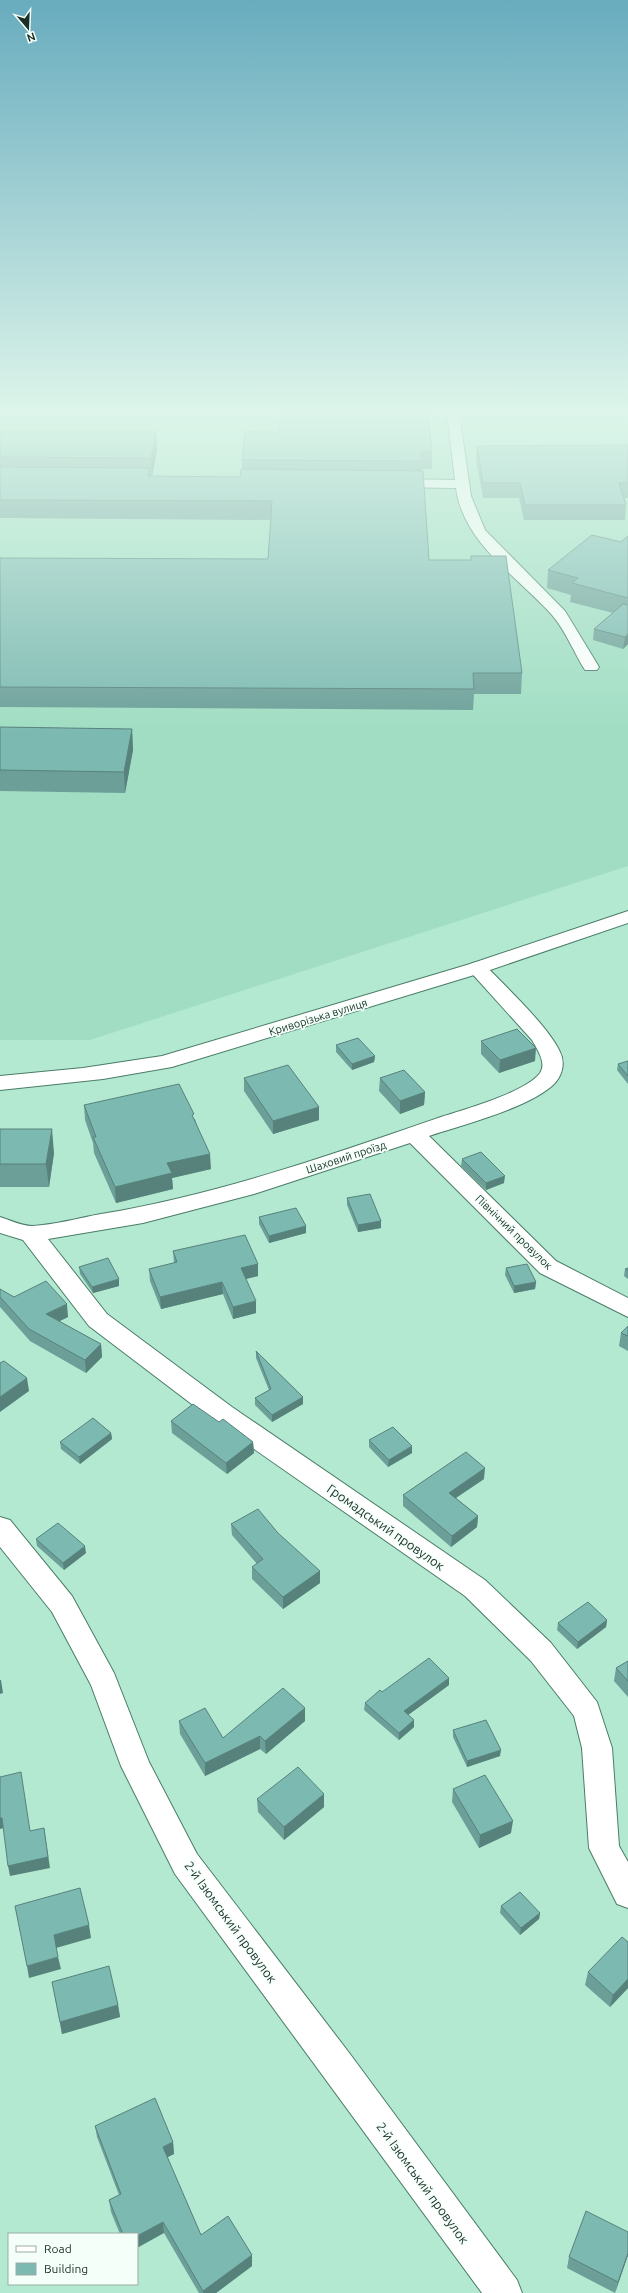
<svg xmlns="http://www.w3.org/2000/svg" width="628" height="2293" font-family="Ubuntu,sans-serif">
	<style>
		.built { fill: #a0ddc3 }
		.lines { fill: none; stroke-linecap: round; stroke-linejoin: round }
		.minor-casing { stroke: #4a7c67; stroke-width: 2 }
		.major-casing { stroke: #4a7c67; stroke-width: 2 }
		.minor { fill: #fff; fill-rule: evenodd }
		.major { fill: #fff; fill-rule: evenodd }
		.wall { fill: #6b9f98 }
		.shaded-wall { fill: #57827c }
		.building { fill: #7cb9b1; stroke: #57827c }
		.labels { text-anchor: middle; dominant-baseline: central; stroke-width: 3.5; stroke-linejoin: round; paint-order: stroke }
		.street-label { font-size: 11px; fill: #1a2f26; stroke: #f4fffa }
		.near-street-label { font-size: 13px; fill: #1a2f26; stroke: #f4fffa }
	</style>
	<rect width="100%" height="100%" fill="#b3e9d1"/>
	<polygon class="built" points="0,413 628,413 628,866 90,1040 0,1040"/>
	<g class="lines">
		<g class="minor-casing">
			<g id="minor">
				<path d="M 447,413 L 459,413 L 471,496 L 485,530 L 565,611 L 599,667 L 597,670 L 585,670 C 574,653 566,631 552,615 C 518,577 463,543 456,488 L 393,487 L 386,483 L 393,479 L 455,480 Z"/>
				<path d="M 477,962 L 484,964 C 504,985 549,1027 560,1052 C 565,1062 563,1074 555,1083 C 532,1107 463,1125 429,1136 L 556,1261 L 628,1298 L 628,1317 L 540,1273 L 410,1143 L 254,1194 L 143,1223 L 48,1239 L 107,1314 L 232,1407 L 485,1580 L 551,1643 L 597,1702 L 612,1748 L 619,1846 L 628,1862 L 628,1908 L 617,1904 L 589,1848 L 582,1748 L 574,1716 L 531,1661 L 465,1596 L 214,1421 L 89,1326 L 23,1240 L 0,1233 L 0,1217 C 10,1220 22,1226 32,1226 C 54,1225 79,1218 101,1214 C 216,1195 328,1156 438,1118 C 462,1110 525,1093 540,1073 C 547,1063 537,1049 532,1040 L 467,968 L 470,964 Z"/>
				<polygon points="0,1517 10,1520 72,1596 114,1673 149,1762 197,1854 350,2054 517,2280 522,2293 482,2293 175,1874 121,1766 91,1685 52,1612 0,1547"/>
			</g>
		</g>
		<g class="major-casing">
			<polygon id="major" points="628,911 628,923 484,972 172,1067 103,1079 0,1090 0,1076 83,1068 162,1056 470,964"/>
		</g>
		<use href="#minor" class="minor"/>
		<use href="#major" class="major"/>
	</g>
	<g class="wall">
		<polygon points="0,432 157,450 152,476 240,477 242,469 242,460 245,432 432,452 432,469 422,469 429,560 471,560 471,556 522,673 521,694 474,694 473,710 0,707 0,558 268,559 271,520 0,518"/>
		<polygon points="628,445 628,498 624,498 626,505 625,520 524,520 519,498 483,498 476,460 477,446"/>
		<polygon points="628,536 628,644 623,649 593,640 594,629 613,613 570,602 571,595 547,588 548,570 621,542"/>
		<polygon points="0,727 132,729 133,750 125,793 0,791"/>
		<polygon points="481,1041 535,1061 499,1073 481,1054"/>
		<polygon points="336,1045 375,1056 374,1062 352,1070 336,1052"/>
		<polygon points="628,1061 628,1084 617,1070 618,1064"/>
		<polygon points="244,1078 319,1120 273,1134 244,1091"/>
		<polygon points="380,1078 425,1092 424,1105 400,1114 379,1091"/>
		<polygon points="84,1105 195,1119 211,1169 172,1178 173,1189 116,1203 94,1153 93,1143 85,1120"/>
		<polygon points="0,1129 54,1153 49,1187 0,1187"/>
		<polygon points="462,1159 504,1183 486,1190 461,1166"/>
		<polygon points="347,1198 381,1221 381,1228 358,1232 347,1205"/>
		<polygon points="259,1217 306,1226 306,1233 269,1243 259,1224"/>
		<polygon points="173,1251 258,1264 258,1276 246,1279 256,1313 233,1319 223,1294 161,1309 150,1281 149,1269 174,1263"/>
		<polygon points="79,1267 119,1286 93,1293 80,1274"/>
		<polygon points="506,1268 536,1282 535,1289 514,1293 505,1275"/>
		<polygon points="628,1268 628,1279 624,1276 625,1269"/>
		<polygon points="0,1289 14,1297 68,1317 59,1321 101,1344 102,1357 86,1373 30,1341 0,1307"/>
		<polygon points="628,1326 628,1351 619,1346 621,1333"/>
		<polygon points="256,1351 303,1397 303,1404 272,1422 255,1405 255,1398 269,1390 256,1358"/>
		<polygon points="171,1421 219,1422 253,1442 254,1453 227,1474 172,1433"/>
		<polygon points="111,1433 112,1439 80,1464 61,1449 60,1442"/>
		<polygon points="369,1440 412,1453 388,1467 369,1447"/>
		<polygon points="484,1479 456,1498 478,1516 477,1527 451,1547 403,1506 403,1495"/>
		<polygon points="231,1524 320,1571 320,1583 283,1609 252,1579 252,1567 257,1564 232,1535"/>
		<polygon points="36,1539 86,1553 64,1570 37,1546"/>
		<polygon points="607,1620 606,1627 577,1649 557,1630 558,1623"/>
		<polygon points="628,1661 628,1697 614,1681 616,1668"/>
		<polygon points="449,1685 408,1715 414,1720 414,1727 399,1740 364,1710 365,1703 382,1692"/>
		<polygon points="179,1721 223,1738 305,1721 266,1754 260,1749 205,1776 180,1734"/>
		<polygon points="453,1730 500,1756 467,1767 453,1737"/>
		<polygon points="453,1789 511,1833 479,1848 452,1802"/>
		<polygon points="257,1799 324,1807 284,1840 258,1812"/>
		<polygon points="501,1906 540,1913 539,1919 520,1935 500,1913"/>
		<polygon points="628,1942 628,1988 610,2007 585,1985 588,1972"/>
		<polygon points="52,1982 118,2005 120,2017 62,2034"/>
		<polygon points="95,2126 173,2142 174,2154 167,2157 201,2235 252,2255 252,2266 216,2293 199,2293 164,2233 120,2234 111,2212 109,2200 119,2195 97,2137"/>
		<polygon points="628,2232 628,2255 615,2293 567,2268 569,2257"/>
	</g>
	<g class="shaded-wall">
		<polygon points="156,432 157,450 152,476 151,458"/>
		<polygon points="628,634 628,644 623,649 625,637"/>
		<polygon points="132,729 133,750 125,793 124,772"/>
		<polygon points="536,1048 535,1061 499,1073 500,1060"/>
		<polygon points="375,1056 374,1062 352,1070 352,1064"/>
		<polygon points="425,1092 424,1105 400,1114 400,1101"/>
		<polygon points="319,1107 319,1120 273,1134 273,1121"/>
		<polygon points="52,1129 54,1153 49,1187 46,1164"/>
		<polygon points="210,1154 211,1169 172,1178 173,1189 116,1203 115,1187 167,1163"/>
		<polygon points="505,1176 504,1183 486,1190 486,1183"/>
		<polygon points="381,1221 381,1228 358,1232 358,1225"/>
		<polygon points="306,1226 306,1233 269,1243 269,1236"/>
		<polygon points="258,1264 258,1276 241,1280 241,1268"/>
		<polygon points="119,1279 119,1286 93,1293 92,1287"/>
		<polygon points="222,1282 223,1294 161,1309 160,1297"/>
		<polygon points="536,1282 535,1289 514,1293 514,1286"/>
		<polygon points="256,1301 256,1313 233,1319 233,1307"/>
		<polygon points="67,1304 68,1317 48,1327 46,1314"/>
		<polygon points="101,1344 102,1357 86,1373 85,1360"/>
		<polygon points="27,1378 29,1391 0,1412 0,1397"/>
		<polygon points="303,1397 303,1404 272,1422 272,1415"/>
		<polygon points="111,1433 112,1439 80,1464 79,1457"/>
		<polygon points="253,1442 254,1453 227,1474 226,1463"/>
		<polygon points="412,1446 412,1453 388,1467 389,1460"/>
		<polygon points="485,1468 484,1479 448,1503 449,1493"/>
		<polygon points="478,1516 477,1527 451,1547 452,1536"/>
		<polygon points="85,1546 86,1553 64,1570 63,1563"/>
		<polygon points="320,1571 320,1583 283,1609 283,1597"/>
		<polygon points="607,1620 606,1627 577,1649 578,1642"/>
		<polygon points="449,1678 449,1685 404,1718 404,1711"/>
		<polygon points="0,1680 1,1680 3,1693 0,1694"/>
		<polygon points="305,1708 305,1721 266,1754 265,1741"/>
		<polygon points="414,1720 414,1727 399,1740 399,1733"/>
		<polygon points="260,1736 260,1749 205,1776 205,1763"/>
		<polygon points="501,1750 500,1756 467,1767 467,1761"/>
		<polygon points="324,1794 324,1807 284,1840 284,1827"/>
		<polygon points="0,1818 2,1818 4,1828 0,1829"/>
		<polygon points="513,1821 511,1833 479,1848 480,1835"/>
		<polygon points="44,1828 50,1868 10,1876 8,1866"/>
		<polygon points="540,1913 539,1919 520,1935 521,1928"/>
		<polygon points="89,1925 91,1938 56,1948 54,1935"/>
		<polygon points="58,1957 61,1969 29,1978 27,1966"/>
		<polygon points="628,1979 628,1988 610,2007 613,1995"/>
		<polygon points="118,2005 120,2017 62,2034 60,2022"/>
		<polygon points="173,2142 174,2154 164,2159 163,2147"/>
		<polygon points="163,2222 164,2233 137,2248 137,2236"/>
		<polygon points="628,2253 628,2255 615,2293 618,2282"/>
		<polygon points="252,2255 252,2266 216,2293 203,2293 203,2291"/>
	</g>
	<g class="building">
		<polygon points="280,413 428,413 432,452 421,452 422,461 242,460 245,432 280,432"/>
		<polygon points="0,432 156,432 151,458 0,457"/>
		<polygon points="628,445 628,483 619,483 626,505 525,505 520,483 483,483 477,446"/>
		<polygon points="0,467 149,468 148,476 240,477 241,469 423,471 429,560 471,560 471,556 506,556 522,673 473,673 474,689 0,687 0,558 268,559 272,501 0,500"/>
		<polygon points="592,535 621,542 628,536 628,598 572,583 578,578 548,570"/>
		<polygon points="623,604 628,605 628,634 625,637 594,629"/>
		<polygon points="0,727 132,729 124,772 0,770"/>
		<polygon points="517,1029 536,1048 500,1060 481,1041"/>
		<polygon points="358,1038 375,1056 352,1064 336,1045"/>
		<polygon points="628,1061 628,1076 618,1064"/>
		<polygon points="288,1065 319,1107 273,1121 244,1078"/>
		<polygon points="404,1070 425,1092 400,1101 380,1078"/>
		<polygon points="179,1084 194,1114 192,1115 210,1154 167,1163 172,1173 115,1187 93,1137 96,1137 84,1105"/>
		<polygon points="0,1129 52,1129 46,1164 0,1164"/>
		<polygon points="481,1152 505,1176 486,1183 462,1159"/>
		<polygon points="370,1194 381,1221 358,1225 347,1198"/>
		<polygon points="296,1208 306,1226 269,1236 259,1217"/>
		<polygon points="245,1235 258,1264 241,1268 256,1301 233,1307 222,1282 160,1297 149,1269 177,1262 173,1251"/>
		<polygon points="108,1258 119,1279 92,1287 79,1267"/>
		<polygon points="527,1264 536,1282 514,1286 506,1268"/>
		<polygon points="628,1268 628,1271 625,1269"/>
		<polygon points="46,1281 67,1304 46,1314 101,1344 85,1360 29,1329 0,1297 0,1289 14,1297"/>
		<polygon points="628,1326 628,1336 621,1333"/>
		<polygon points="256,1351 303,1397 272,1415 255,1398 271,1389"/>
		<polygon points="4,1361 27,1378 0,1397 0,1363"/>
		<polygon points="193,1404 219,1422 223,1419 253,1442 226,1463 171,1421"/>
		<polygon points="93,1418 111,1433 79,1457 60,1442"/>
		<polygon points="393,1427 412,1446 389,1460 369,1440"/>
		<polygon points="466,1452 485,1468 449,1493 478,1516 452,1536 403,1495"/>
		<polygon points="258,1509 278,1533 320,1571 283,1597 252,1567 263,1559 231,1524"/>
		<polygon points="58,1523 85,1546 63,1563 36,1539"/>
		<polygon points="588,1602 607,1620 578,1642 558,1623"/>
		<polygon points="429,1658 449,1678 404,1711 414,1720 399,1733 365,1703 380,1690 382,1692"/>
		<polygon points="628,1661 628,1681 616,1668"/>
		<polygon points="283,1688 305,1708 265,1741 260,1736 205,1763 179,1721 205,1708 223,1738"/>
		<polygon points="486,1720 501,1750 467,1761 453,1730"/>
		<polygon points="298,1767 324,1794 284,1827 257,1799"/>
		<polygon points="21,1772 30,1831 44,1828 48,1857 8,1866 2,1818 0,1818 0,1777"/>
		<polygon points="485,1775 513,1821 480,1835 453,1789"/>
		<polygon points="80,1888 89,1925 54,1935 58,1957 27,1966 15,1906"/>
		<polygon points="520,1892 540,1913 521,1928 501,1906"/>
		<polygon points="622,1937 628,1942 628,1979 613,1995 588,1972"/>
		<polygon points="109,1966 118,2005 60,2022 52,1982"/>
		<polygon points="155,2098 173,2142 163,2147 201,2235 228,2216 252,2255 203,2291 163,2222 137,2236 137,2234 123,2234 109,2200 121,2194 95,2126"/>
		<polygon points="586,2211 628,2232 628,2253 618,2282 569,2257"/>
	</g>
	<linearGradient id="sky" x2="0" y2="1"><stop stop-color="#68acbe"/><stop offset="0.56" stop-color="#ddf5ea"/><stop offset="1" stop-color="#ddf5ea" stop-opacity="0"/></linearGradient>
	<rect width="628" height="734" fill="url(#sky)"/>
	<g class="labels">
		<g class="street-label">
			<text transform="translate(318 1017) rotate(-17)">Криворізька вулиця</text>
			<text transform="translate(346 1157) rotate(-18)">Шаховий проїзд</text>
			<text transform="translate(514 1232) rotate(44)">Північний провулок</text>
		</g>
		<g class="near-street-label">
			<text transform="translate(386 1527) rotate(35)">Громадський провулок</text>
			<text transform="translate(231 1922) rotate(54)">2-й Ізюмський провулок</text>
			<text transform="translate(423 2183) rotate(54)">2-й Ізюмський провулок</text>
		</g>
	</g>
	<rect x="8" y="2233" width="130" height="52" fill="#f4fffa" stroke="#9daca5"/>
	<rect x="16" y="2246" width="20" height="6" fill="#ffffff" stroke="#9daca5"/>
	<text x="44" y="2253" font-size="12" fill="#1a2f26">Road</text>
	<rect x="16" y="2263" width="20" height="12" fill="#7cb9b1" stroke="#9daca5"/>
	<text x="44" y="2273" font-size="12" fill="#1a2f26">Building</text>
	<g transform="translate(28 28) rotate(161)" stroke="#f4fffa" stroke-width="3" paint-order="stroke">
	<path d="M0-3L7 15L0 10L-7 15Z" fill="#1a2f26"/>
	<text y="-6" font-size="11" font-weight="bold" text-anchor="middle" fill="#1a2f26">N</text>
	</g>
</svg>
